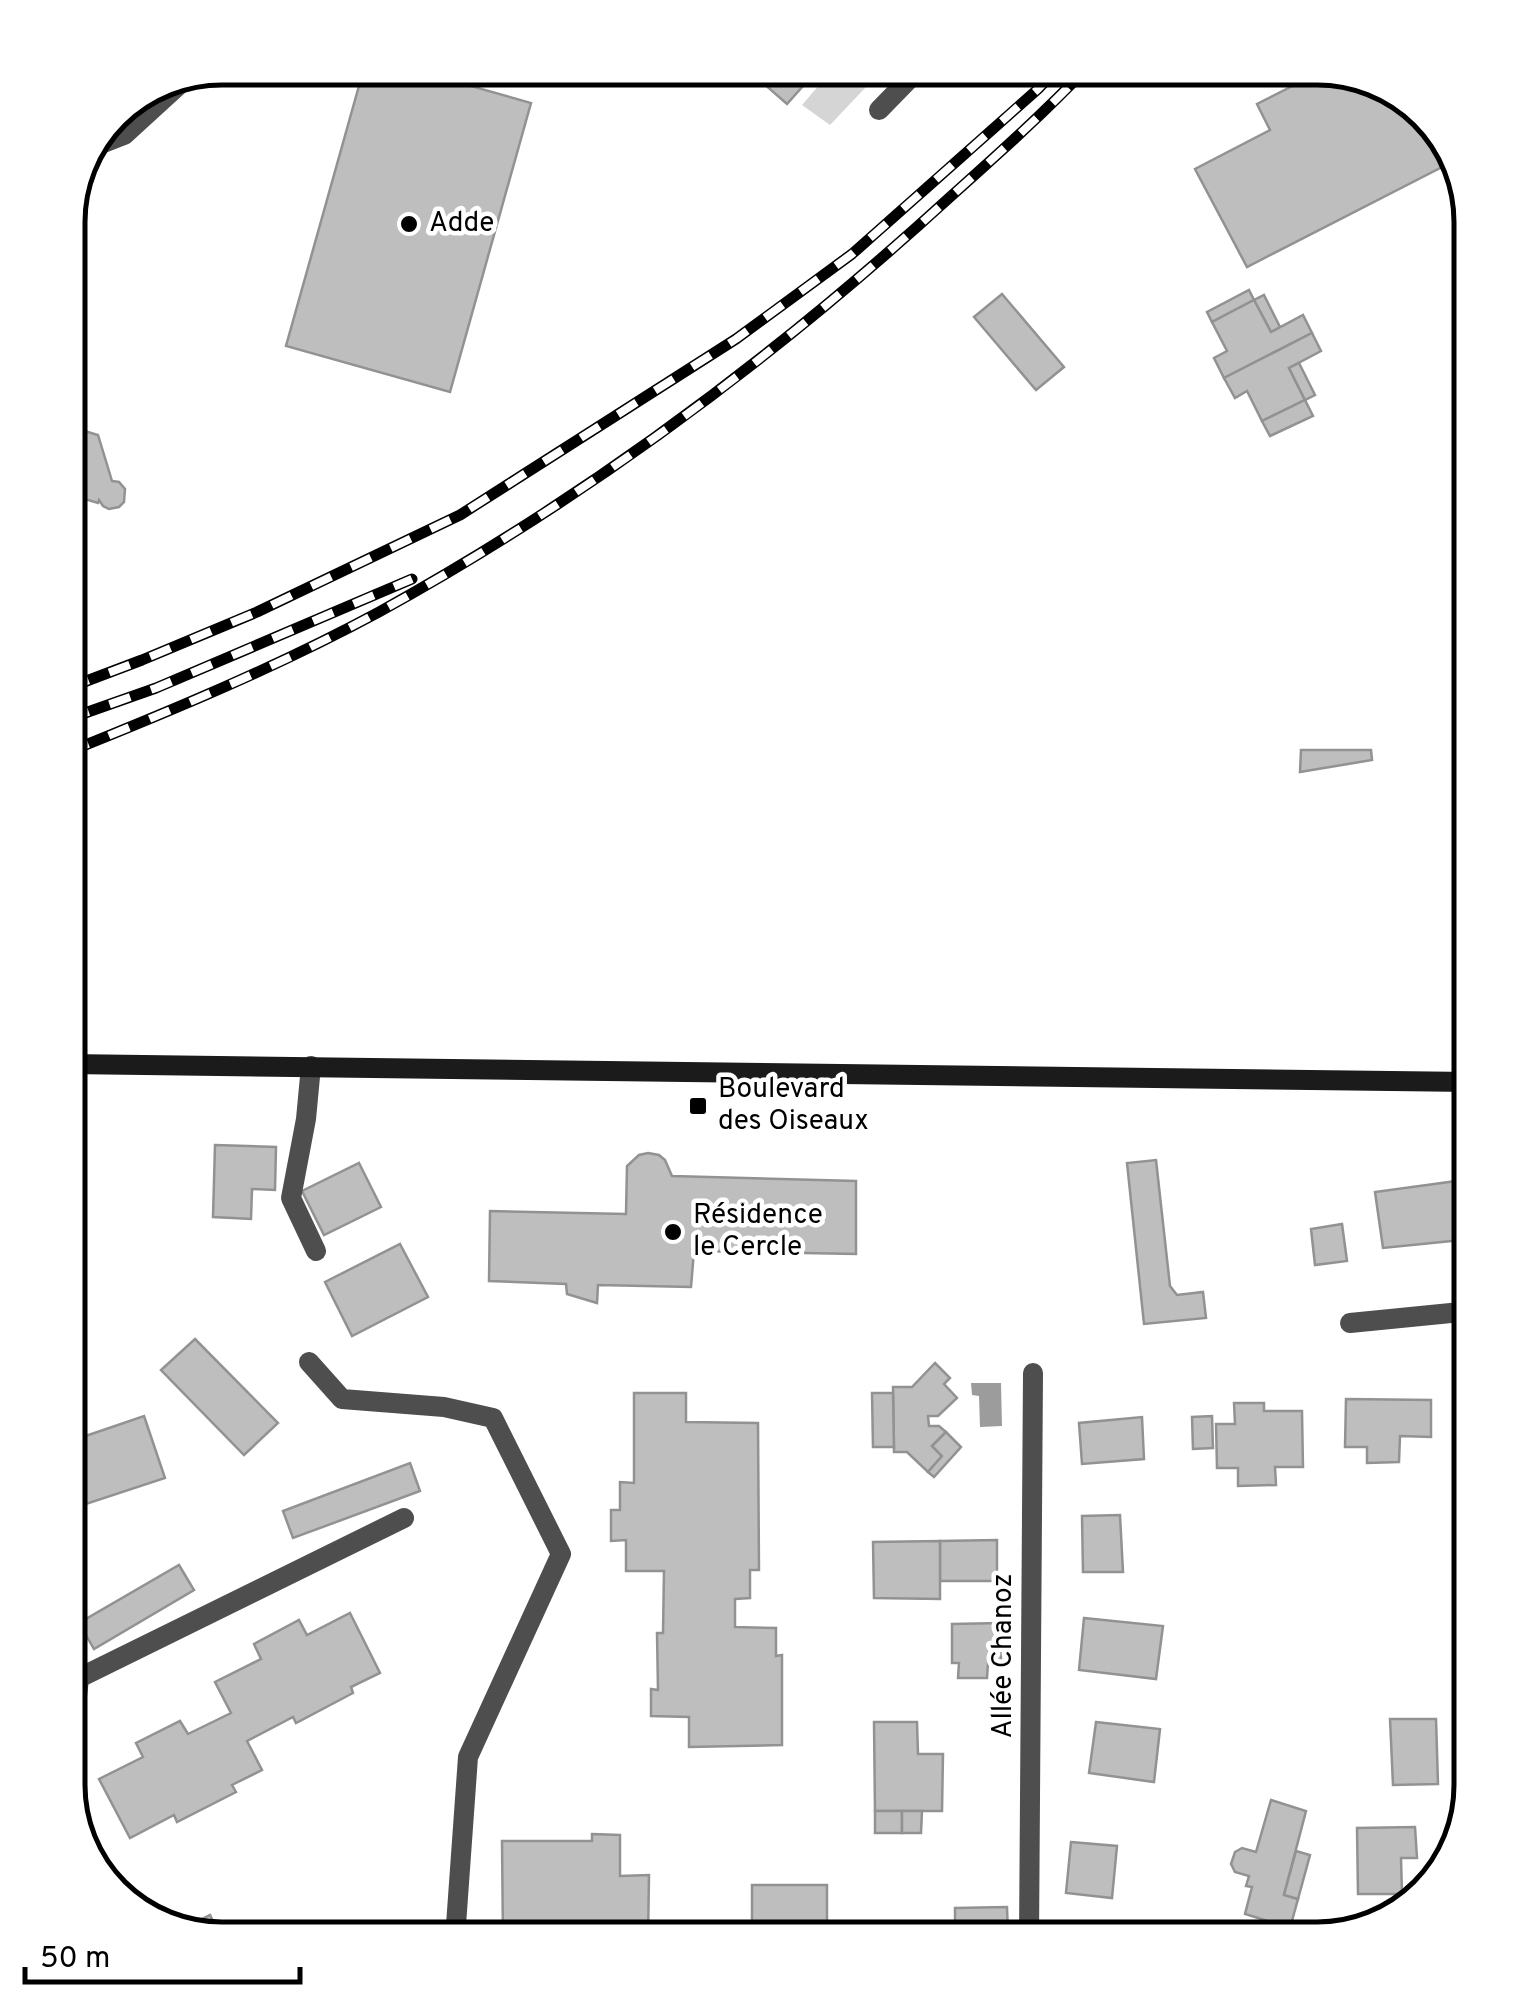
<svg xmlns="http://www.w3.org/2000/svg" width="1539" height="2007" font-family="Overpass,sans-serif">
	<style>
		.green { fill: #d5d5d5 }
		.water { fill: #9c9c9c }
		.building { fill: #bebebe; stroke: #929292; stroke-width: 2.5 }
		.lines { fill: none; stroke-linecap: round; stroke-linejoin: round }
		.lane { stroke: #4e4e4e; stroke-width: 20 }
		.street { stroke: #4e4e4e; stroke-width: 20 }
		.secondary { stroke: #1b1b1b; stroke-width: 20 }
		.rail-casing { stroke: #000; stroke-width: 11 }
		.rail { stroke: #fff; stroke-width: 8; stroke-dasharray: 22; stroke-linecap: butt }
		.poi-dot { fill: #000; stroke: #fff; stroke-width: 4 }
		.labels { text-anchor: middle; dominant-baseline: central; stroke-width: 9; stroke-linejoin: round; paint-order: stroke }
		.poi-label { font-size: 28px; fill: #000; stroke: #fff; text-anchor: start }
		.street-label { font-size: 28px; fill: #000; stroke: #fff }
		.rim { fill: none; stroke: #000; stroke-width: 5 }
	</style>
	<rect width="100%" height="100%" fill="#fff"/>
	<polygon class="green" points="834,68 884,68 830,125 802,105"/>
	<polygon class="water" points="971,1383 1001,1383 1002,1426 980,1427 979,1396 972,1395"/>
	<g class="building">
		<polygon points="364,68 407,68 531,103 450,392 286,346"/>
		<polygon points="746,68 819,68 787,104"/>
		<polygon points="1328,68 1395,88 1417,109 1446,165 1247,267 1195,169 1270,130 1257,104"/>
		<polygon points="1249,290 1254,300 1212,322 1207,312"/>
		<polygon points="1002,294 1064,367 1036,390 974,317"/>
		<polygon points="1264,295 1280,327 1271,332 1254,300"/>
		<polygon points="1254,300 1271,332 1303,315 1312,333 1224,378 1214,358 1227,351 1212,322"/>
		<polygon points="1312,333 1321,351 1289,368 1305,400 1262,421 1247,391 1235,398 1224,378"/>
		<polygon points="1299,363 1315,395 1305,400 1289,368"/>
		<polygon points="1305,400 1313,416 1270,436 1262,421"/>
		<polygon points="68,426 98,435 112,481 119,482 125,489 124,502 119,507 109,509 103,506 99,500 98,503 68,494"/>
		<polygon points="1301,750 1371,750 1372,760 1300,772"/>
		<polygon points="215,1145 276,1147 275,1190 252,1189 251,1219 213,1217"/>
		<polygon points="648,1153 659,1155 665,1160 672,1176 856,1181 856,1254 694,1251 691,1287 598,1285 597,1303 567,1294 566,1284 489,1281 490,1211 626,1214 627,1166 639,1155"/>
		<polygon points="1156,1160 1170,1286 1177,1295 1203,1292 1206,1318 1144,1324 1127,1163"/>
		<polygon points="359,1163 381,1207 324,1235 302,1191"/>
		<polygon points="1471,1179 1471,1239 1383,1248 1375,1192"/>
		<polygon points="1342,1224 1347,1261 1315,1265 1311,1229"/>
		<polygon points="400,1244 428,1297 352,1336 325,1282"/>
		<polygon points="195,1339 278,1423 244,1455 161,1370"/>
		<polygon points="935,1363 950,1378 944,1384 957,1398 938,1416 928,1416 929,1426 939,1426 946,1432 932,1446 942,1456 928,1472 907,1452 894,1452 893,1387 912,1387"/>
		<polygon points="634,1393 686,1393 686,1422 758,1423 759,1570 750,1570 750,1598 735,1599 735,1627 776,1628 776,1656 782,1655 782,1745 689,1747 689,1717 651,1716 651,1689 658,1690 657,1633 663,1633 664,1571 626,1571 626,1540 611,1541 611,1510 620,1510 620,1482 634,1483"/>
		<polygon points="872,1393 893,1393 894,1447 873,1447"/>
		<polygon points="1346,1399 1431,1400 1431,1437 1400,1436 1399,1462 1367,1463 1367,1447 1345,1447"/>
		<polygon points="1234,1403 1264,1403 1264,1411 1302,1411 1303,1467 1275,1467 1276,1485 1238,1486 1238,1468 1217,1468 1216,1424 1235,1424"/>
		<polygon points="144,1416 165,1478 86,1504 68,1448 68,1442"/>
		<polygon points="1212,1416 1213,1448 1193,1449 1192,1417"/>
		<polygon points="1142,1417 1144,1459 1082,1464 1079,1423"/>
		<polygon points="946,1432 961,1447 934,1477 928,1472 942,1456 932,1446"/>
		<polygon points="410,1463 420,1491 293,1538 283,1511"/>
		<polygon points="1120,1515 1123,1572 1083,1572 1082,1516"/>
		<polygon points="997,1540 997,1581 940,1581 940,1541"/>
		<polygon points="940,1541 940,1599 874,1598 873,1542"/>
		<polygon points="179,1565 194,1590 94,1649 79,1623"/>
		<polygon points="350,1613 380,1673 351,1687 353,1693 296,1723 293,1717 247,1741 262,1770 232,1785 236,1792 177,1822 174,1815 130,1838 99,1779 143,1757 136,1743 180,1721 188,1734 231,1713 215,1682 261,1659 254,1644 299,1620 307,1635"/>
		<polygon points="1084,1618 1163,1626 1156,1679 1079,1670"/>
		<polygon points="1001,1623 1001,1663 988,1663 987,1678 958,1678 959,1663 952,1663 952,1624"/>
		<polygon points="1390,1719 1436,1719 1438,1784 1393,1785"/>
		<polygon points="874,1722 917,1722 918,1754 943,1754 942,1811 875,1811"/>
		<polygon points="1096,1722 1160,1729 1154,1782 1089,1773"/>
		<polygon points="1271,1800 1306,1811 1284,1895 1298,1899 1290,1928 1245,1914 1252,1887 1246,1886 1249,1876 1235,1872 1231,1864 1235,1852 1242,1848 1256,1852"/>
		<rect x="875" y="1811" width="27" height="22"/>
		<polygon points="902,1811 922,1811 921,1833 902,1833"/>
		<polygon points="1415,1827 1417,1858 1401,1858 1402,1894 1358,1894 1357,1828"/>
		<polygon points="592,1834 620,1835 620,1876 649,1875 648,1939 503,1939 502,1841 592,1841"/>
		<polygon points="1071,1842 1117,1846 1112,1898 1066,1893"/>
		<polygon points="1296,1851 1310,1855 1298,1899 1284,1895"/>
		<rect x="752" y="1885" width="75" height="54"/>
		<polygon points="1007,1907 1008,1934 1000,1934 1000,1939 955,1939 955,1908"/>
		<polygon points="210,1915 222,1939 212,1939 181,1930"/>
	</g>
	<g class="lines">
		<g class="lane">
			<polyline points="101,144 124,135 182,82"/>
			<polyline points="311,1066 306,1119 291,1198 316,1251"/>
			<polyline points="68,1780 79,1678 404,1518"/>
		</g>
		<g class="street">
			<polyline points="879,110 920,68"/>
			<polyline points="1350,1323 1471,1311"/>
			<polyline points="309,1362 342,1399 444,1407 493,1418 561,1554 468,1757 455,1939"/>
			<polyline points="1029,1939 1033,1373"/>
		</g>
		<polyline class="secondary" points="68,1064 1471,1082"/>
		<g class="rail-casing">
			<g id="rail">
				<polyline points="68,688 142,660 257,612 460,515 736,339 852,254 1038,89 1058,68"/>
				<polyline points="68,719 156,688 412,579"/>
				<path d="M 68,752 C 173,710 279,666 379,612 C 586,498 775,357 949,198 C 996,156 1043,114 1087,68"/>
			</g>
		</g>
		<use href="#rail" class="rail"/>
	</g>
	<g class="poi-dot">
		<circle cx="409" cy="224" r="10"/>
		<rect x="688" y="1096" width="20" height="20" rx="5"/>
		<circle cx="673" cy="1232" r="10"/>
	</g>
	<g class="labels">
		<g class="poi-label">
			<text x="429" y="224">Adde</text>
			<text x="718" y="1090">Boulevard<tspan x="718" dy="32">des Oiseaux</tspan></text>
			<text x="693" y="1216">Résidence<tspan x="693" dy="32">le Cercle</tspan></text>
		</g>
		<g class="street-label">
			<text transform="translate(1004 1656) rotate(-90)">Allée Chanoz</text>
		</g>
	</g>
	<path d="M0 0H1539V2007H0ZM222 85H1317A137 137 0 0 1 1454 222V1785A137 137 0 0 1 1317 1922H222A137 137 0 0 1 85 1785V222A137 137 0 0 1 222 85Z" fill="#fff" fill-rule="evenodd"/>
	<path class="rim" d="M222 85H1317A137 137 0 0 1 1454 222V1785A137 137 0 0 1 1317 1922H222A137 137 0 0 1 85 1785V222A137 137 0 0 1 222 85Z"/>
	<path d="M25 1967v15h275v-15" fill="none" stroke="#000000" stroke-width="5"/>
	<text x="40" y="1967" font-size="30" fill="#000000" stroke="#ffffff" stroke-width="8" paint-order="stroke">50 m</text>
</svg>
